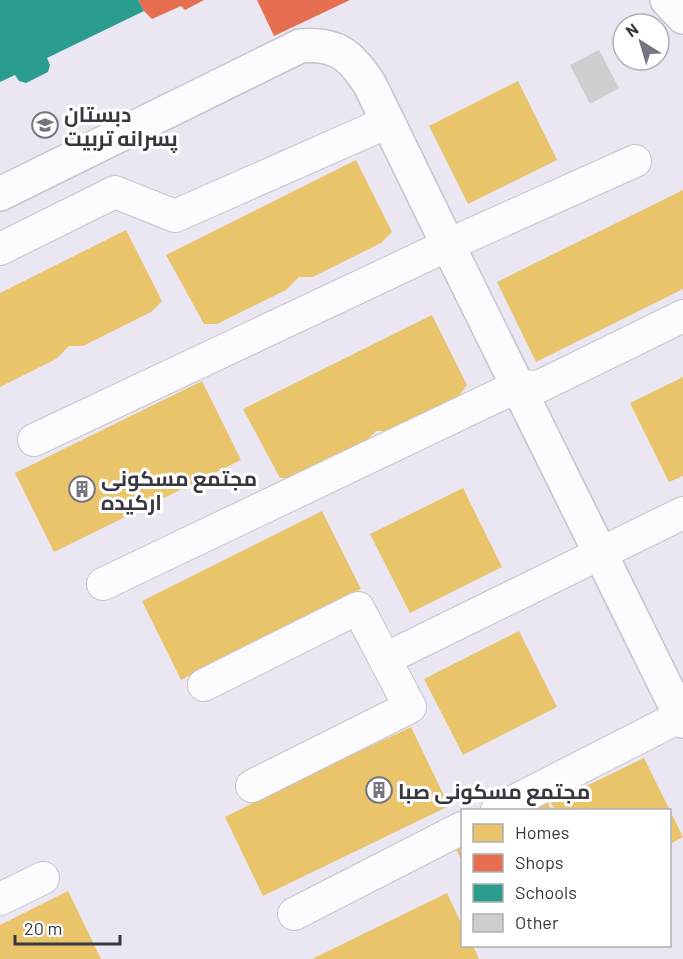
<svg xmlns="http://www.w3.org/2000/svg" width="683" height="959" font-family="Barlow,Cairo,sans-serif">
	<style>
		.homes { fill: #e9c46a }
		.shops { fill: #e76f51 }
		.schools { fill: #2a9d8f }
		.building { fill: #d0cdcf }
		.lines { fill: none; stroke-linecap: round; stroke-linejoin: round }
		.street-casing { stroke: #c6c4ce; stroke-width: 34 }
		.secondary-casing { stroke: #c6c4ce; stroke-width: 36 }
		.street { stroke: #fcfbfd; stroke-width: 32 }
		.secondary { stroke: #fcfbfd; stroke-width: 33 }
		.labels { text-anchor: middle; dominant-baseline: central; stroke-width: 6; stroke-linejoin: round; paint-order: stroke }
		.poi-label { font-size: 21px; font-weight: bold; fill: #383740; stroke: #fff; text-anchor: start }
	</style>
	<rect width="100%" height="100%" fill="#eae7f3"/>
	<g class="homes">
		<polygon points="518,81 557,160 468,204 429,126"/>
		<polygon points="356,160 392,232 381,243 313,277 299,277 286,290 217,324 204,324 166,255"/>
		<polygon points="683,190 683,289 536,362 497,282"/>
		<polygon points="126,230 162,301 151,312 83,346 69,346 56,359 0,387 0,293"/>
		<polygon points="432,315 467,385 458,397 390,431 376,431 362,445 294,478 280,478 243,409"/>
		<polygon points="683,377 683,476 669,482 630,403"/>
		<polygon points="202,381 241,460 54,552 15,473"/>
		<polygon points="463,488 502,567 410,613 370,534"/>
		<polygon points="322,511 361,589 181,680 142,601"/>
		<polygon points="519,631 557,707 463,755 424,679"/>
		<polygon points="411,727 449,806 263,896 225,817 309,775"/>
		<polygon points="644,758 683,837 670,844 670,810 555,810 551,803"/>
		<polygon points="548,803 552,810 534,810"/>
		<polygon points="462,846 462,862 456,849"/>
		<polygon points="68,891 101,959 0,959 0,925"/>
		<polygon points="447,893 462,925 462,946 473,946 479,959 312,959"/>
	</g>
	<g class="shops">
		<polygon points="138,0 204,0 185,10 181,6 152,19 144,11"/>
		<polygon points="257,0 350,0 274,36"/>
	</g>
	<polygon class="schools" points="0,0 138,0 144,11 47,58 50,65 48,72 26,83 19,81 15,75 0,82"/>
	<polygon class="building" points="599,50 619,88 590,104 570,65"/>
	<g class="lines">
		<g class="street-casing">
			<g id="street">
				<polyline points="0,249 115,192 175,216 388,122"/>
				<polyline points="34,440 448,245 635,161"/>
				<polyline points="103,584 518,386 538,387 683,316"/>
				<polyline points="385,659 683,513"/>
				<polyline points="204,685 358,608 410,707 252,786"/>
				<polyline points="497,810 683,715"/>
				<polyline points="0,899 43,878"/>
				<polyline points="294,914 462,828"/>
			</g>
		</g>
		<g class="secondary-casing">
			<g id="secondary">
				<polyline points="667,0 683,17"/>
				<path d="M 0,194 L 300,46 C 337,43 351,55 370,85 L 448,245 L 683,721"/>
			</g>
		</g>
		<use href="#street" class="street"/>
		<use href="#secondary" class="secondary"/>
	</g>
	<defs>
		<g id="school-ring" transform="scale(1.35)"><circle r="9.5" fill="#fff" stroke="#76757f" stroke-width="1.5"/><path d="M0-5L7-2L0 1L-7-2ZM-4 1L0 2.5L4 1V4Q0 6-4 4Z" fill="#76757f"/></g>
		<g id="building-ring" transform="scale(1.35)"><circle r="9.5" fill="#fff" stroke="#76757f" stroke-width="1.5"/><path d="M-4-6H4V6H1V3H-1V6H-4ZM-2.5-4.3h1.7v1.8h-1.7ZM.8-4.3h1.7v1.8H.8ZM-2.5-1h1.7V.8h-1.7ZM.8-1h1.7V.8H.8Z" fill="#76757f"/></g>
	</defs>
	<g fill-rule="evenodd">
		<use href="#school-ring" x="45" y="125"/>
		<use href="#building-ring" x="82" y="489"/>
		<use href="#building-ring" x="379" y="790"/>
	</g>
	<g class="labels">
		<g class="poi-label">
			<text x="64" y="113">دبستان<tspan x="64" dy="24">پسرانه تربیت</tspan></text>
			<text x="101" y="477">مجتمع مسکونی<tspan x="101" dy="24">ارکیده</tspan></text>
			<text x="398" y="790">مجتمع مسکونی صبا</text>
		</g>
	</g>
	<rect x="461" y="809" width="210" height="138" fill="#ffffff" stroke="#afafb3" stroke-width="1.5"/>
	<rect x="473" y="824" width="30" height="18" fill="#e9c46a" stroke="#afafb3" stroke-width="1.5"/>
	<text x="515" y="839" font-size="18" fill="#383740">Homes</text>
	<rect x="473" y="854" width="30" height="18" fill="#e76f51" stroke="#afafb3" stroke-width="1.5"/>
	<text x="515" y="869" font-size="18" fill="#383740">Shops</text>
	<rect x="473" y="884" width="30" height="18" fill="#2a9d8f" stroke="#afafb3" stroke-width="1.5"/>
	<text x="515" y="899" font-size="18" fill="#383740">Schools</text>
	<rect x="473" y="914" width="30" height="18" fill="#d0cdcf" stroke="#afafb3" stroke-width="1.5"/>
	<text x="515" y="929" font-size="18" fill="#383740">Other</text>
	<g transform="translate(641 42) rotate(323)"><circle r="28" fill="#ffffff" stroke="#afafb3" stroke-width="1.5"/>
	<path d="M0-4.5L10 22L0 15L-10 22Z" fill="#76757f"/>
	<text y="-9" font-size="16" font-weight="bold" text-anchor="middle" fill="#383740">N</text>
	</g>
	<path d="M15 935v9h105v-9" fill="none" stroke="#383740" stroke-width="3"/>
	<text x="24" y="935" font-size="18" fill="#383740" stroke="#ffffff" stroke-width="4.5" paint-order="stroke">20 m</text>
</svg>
